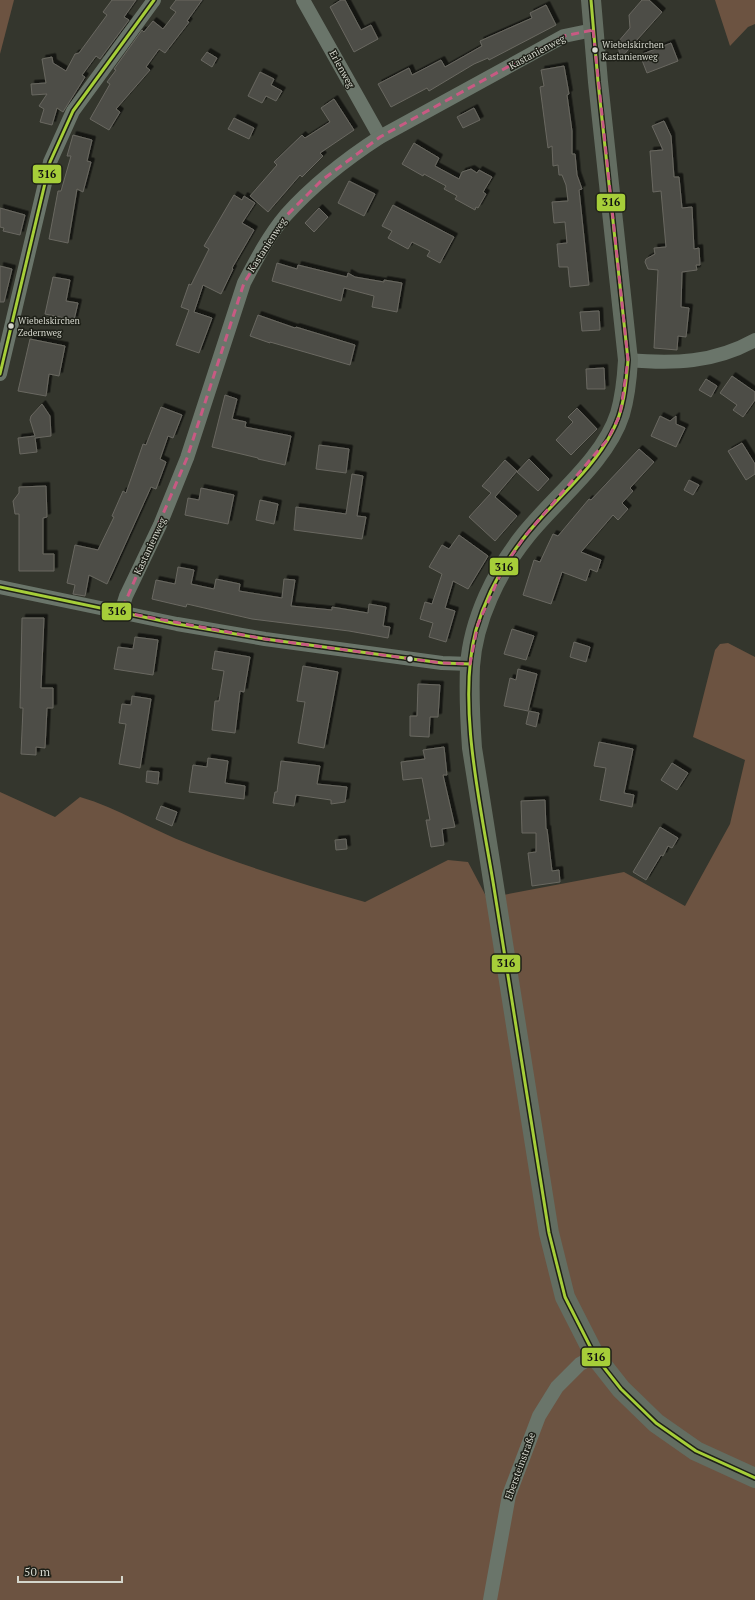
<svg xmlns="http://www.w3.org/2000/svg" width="755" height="1600" font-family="'PT Serif',serif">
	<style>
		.green { fill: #6c5341 }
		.building { fill: #4e4d46; stroke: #696861; filter: url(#shadow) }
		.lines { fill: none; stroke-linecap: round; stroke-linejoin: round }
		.street { stroke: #6a756a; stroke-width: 14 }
		.secondary { stroke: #636d61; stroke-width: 20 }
		.bus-1-casing { stroke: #1e2018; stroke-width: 6 }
		.bus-1 { stroke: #a6ce39; stroke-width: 3 }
		.marked { fill: none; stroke: #c85a83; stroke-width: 3; stroke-dasharray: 8 5; stroke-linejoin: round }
		.bus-dot { fill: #d4d6cc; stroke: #1e2018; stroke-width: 1.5 }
		.labels { text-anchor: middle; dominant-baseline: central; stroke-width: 3; stroke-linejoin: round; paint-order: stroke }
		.bus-label { font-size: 9px; fill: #d4d6cc; stroke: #1e2018; text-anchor: start }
		.street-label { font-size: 10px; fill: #d4d6cc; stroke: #1e2018 }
		.line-badge { stroke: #1e2018; stroke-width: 1.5 }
		.pale-badge-label { font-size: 11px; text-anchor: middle; font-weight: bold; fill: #111 }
	</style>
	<defs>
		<filter id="shadow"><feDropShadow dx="3.5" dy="-3.5" stdDeviation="0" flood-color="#0009"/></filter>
	</defs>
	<rect width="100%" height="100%" fill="#34362d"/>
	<g class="green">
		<polygon points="0,0 14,0 0,54"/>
		<polygon points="715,0 755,0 755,24 748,27 730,46"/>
		<path d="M 728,643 L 755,657 L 755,1600 L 0,1600 L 0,792 L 55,817 L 80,797 C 118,808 152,830 189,844 C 246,867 306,885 365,902 L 448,860 L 468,862 L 487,898 L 624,872 L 685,906 L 730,824 L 745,760 L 693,737 L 715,650 L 720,644 Z"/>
	</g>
	<g class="building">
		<polygon points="112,0 136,0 124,17 129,20 100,59 96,56 82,75 85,77 63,112 57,108 52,125 40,122 44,109 39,106 47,94 32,95 31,84 46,83 42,59 52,57 53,63 66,71 75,54 79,53 107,15 103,12"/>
		<polygon points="176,0 202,0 187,21 189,22 165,53 159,49 146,67 150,70 116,109 120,112 109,130 90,119 110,84 107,82 116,70 114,69 142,30 144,32 153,21 163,29 176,12 170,8"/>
		<polygon points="341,0 345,0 361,30 371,25 378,39 354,52 330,7"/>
		<polygon points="642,0 649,0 662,12 620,59 618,42 630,28 629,15"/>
		<polygon points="546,5 556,25 489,60 488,58 474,64 429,91 427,88 391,107 378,84 409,68 412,75 441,60 445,67 482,46 480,41 532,18 530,13"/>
		<polygon points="671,43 678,61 647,73 640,55"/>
		<polygon points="207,52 217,58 212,67 201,60"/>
		<polygon points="564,66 569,94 567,95 572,131 572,154 575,154 577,175 582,189 579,190 589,285 570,287 568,267 559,267 557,244 567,243 565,222 554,223 552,202 568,201 566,185 562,175 559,175 558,165 553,166 552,146 548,148 540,87 544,86 541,70"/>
		<polygon points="260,72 274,79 271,85 282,91 276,101 266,96 262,103 248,96"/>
		<polygon points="334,99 354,130 320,153 323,156 302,177 300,175 268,212 250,196 277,165 274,162 302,135 305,138 330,122 321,108"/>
		<polygon points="474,108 480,120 463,128 457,117"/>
		<polygon points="234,118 254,128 249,139 228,129"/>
		<polygon points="664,121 671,136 674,177 679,177 682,208 692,207 694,249 699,248 700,265 696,265 697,270 682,272 681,307 689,308 686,337 678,336 677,350 654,348 658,270 648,269 645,262 646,259 655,254 654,248 666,247 661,191 653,192 650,151 663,150 652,126"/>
		<polygon points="73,135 92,140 87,161 91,162 83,192 77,189 68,243 49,239 58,191 61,191 71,156 67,156"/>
		<polygon points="414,143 439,158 435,166 459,179 462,172 471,169 477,173 479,170 492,177 483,192 486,194 478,208 476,207 475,210 455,199 457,196 444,189 446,186 424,174 423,176 402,164"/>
		<polygon points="349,181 375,194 364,216 338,203"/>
		<polygon points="234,195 242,200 244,196 255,203 242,223 254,230 232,268 233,269 221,294 203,285 194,312 212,318 199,353 176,345 189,310 181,307 189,284 191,285 209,249 204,246"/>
		<polygon points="393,205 454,237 440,263 427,256 430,251 412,242 408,249 388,238 392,231 382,226"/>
		<polygon points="0,208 25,215 20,235 3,231 4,228 0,227"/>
		<polygon points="319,208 328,217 314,232 305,223"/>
		<polygon points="277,263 297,269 298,265 347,277 348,273 355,277 384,282 384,280 402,283 397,312 372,307 374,296 344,288 341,301 272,281"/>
		<polygon points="0,266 12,269 4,302 0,302"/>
		<polygon points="53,277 70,280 66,301 78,303 74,320 45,314"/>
		<polygon points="599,311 600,330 582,331 580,312"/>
		<polygon points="258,315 295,328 296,327 355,345 350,365 270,342 270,343 250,336"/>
		<polygon points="30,339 65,346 59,376 49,374 46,396 18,391"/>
		<polygon points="604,368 605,389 587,389 586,369"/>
		<polygon points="732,376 755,392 755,400 743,417 733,410 737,405 720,393"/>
		<polygon points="706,379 717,386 711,397 699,390"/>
		<polygon points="225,395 237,399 232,419 246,422 245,427 291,436 285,465 258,459 258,458 212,447"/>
		<polygon points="42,404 50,416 51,436 35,438 37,452 20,454 18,438 35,436 30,420 31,416"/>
		<polygon points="161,407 182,415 173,438 168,436 160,459 166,462 156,489 151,487 107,584 89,575 85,596 73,594 75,585 67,583 75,545 98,550 114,517 112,516 123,491 126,493 143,444 146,445"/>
		<polygon points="577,408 597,429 571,455 556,440 573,422 568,417"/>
		<polygon points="660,416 670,421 676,416 676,424 685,428 676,447 651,436"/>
		<polygon points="742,443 755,464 755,474 746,480 728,451"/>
		<polygon points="319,445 349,449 346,473 316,469"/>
		<polygon points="639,449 654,462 630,488 633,491 622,503 628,509 618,520 613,515 581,552 601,560 597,572 590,569 586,581 562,572 551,604 523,595 534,560 540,562 553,534 558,536 589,499 591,500"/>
		<polygon points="529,459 549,479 538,491 517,472"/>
		<polygon points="505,460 517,471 495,497 517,516 495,541 469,517 491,493 482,486"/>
		<polygon points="352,474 363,476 357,516 366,517 362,539 294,530 296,507 346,514"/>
		<polygon points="689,480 699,485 693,495 684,490"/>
		<polygon points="46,486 47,517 43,518 43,554 54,554 54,571 19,571 19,514 15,514 13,501 19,493 19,487"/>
		<polygon points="201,488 234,495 228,524 185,515 188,498 199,500"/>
		<polygon points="260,500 278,504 274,524 256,520"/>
		<polygon points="459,535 488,556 468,589 453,581 445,608 455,611 446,642 429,637 433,623 420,619 425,602 432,604 442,574 429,567 442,545 449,549"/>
		<polygon points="178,567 194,570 191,584 214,589 216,579 240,584 239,591 282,598 284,579 295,580 291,606 332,610 332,607 368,613 369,604 386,607 383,626 390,627 388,638 349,631 252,619 187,604 186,607 152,599 156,580 175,584"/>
		<polygon points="22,618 44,618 41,688 53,688 53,708 47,708 45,748 36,747 36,755 21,754 23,708 20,708"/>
		<polygon points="512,629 534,636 526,660 504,654"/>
		<polygon points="135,637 158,640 153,675 114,669 118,647 133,649"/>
		<polygon points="574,642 590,647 586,662 570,657"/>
		<polygon points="215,651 250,657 244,692 240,691 235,733 212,730 215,701 219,701 224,671 212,669"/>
		<polygon points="303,666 338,672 324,748 298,743 305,702 297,701"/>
		<polygon points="518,669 537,674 528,711 504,706 510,678 516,680"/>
		<polygon points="418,684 440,685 438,717 430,717 429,737 410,736 410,716 417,716"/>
		<polygon points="132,696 151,699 140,768 119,764 126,724 119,723 122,704 131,705"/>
		<polygon points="529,711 539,713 536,727 526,724"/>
		<polygon points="599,742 633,749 624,793 634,795 632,807 600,800 606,768 594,766"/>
		<polygon points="444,747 447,775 443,775 455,827 442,829 444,845 431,847 426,820 430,820 422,778 403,780 401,762 425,759 423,750"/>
		<polygon points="208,758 228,761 225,783 245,786 244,799 189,792 193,765 207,767"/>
		<polygon points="281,761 320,766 317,784 347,787 345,802 331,804 331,800 296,795 294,806 273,803 275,792 277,792"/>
		<polygon points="672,763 688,773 677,790 661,780"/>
		<polygon points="147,771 159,772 158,784 146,782"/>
		<polygon points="545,800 546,829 547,829 552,871 559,870 560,882 532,886 528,853 536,852 536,833 522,833 521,801"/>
		<polygon points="161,806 177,812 172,826 156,819"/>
		<polygon points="660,827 678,838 672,848 668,846 663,856 661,855 646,880 633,872"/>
		<polygon points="346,839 347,849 336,850 335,840"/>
	</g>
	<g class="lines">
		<g class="street">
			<polyline points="303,0 380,137"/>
			<path d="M 628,360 C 673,364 714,363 755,340"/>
			<polyline points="0,374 50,162 73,111 154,0"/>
			<polyline points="0,587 177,624 265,639 442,663 470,664"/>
			<path d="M 121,612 L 126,596 L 160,525 L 187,458 L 244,283 C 256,260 269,235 286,215 C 313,185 346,159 380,137 L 564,36 L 593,30"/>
			<polyline points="490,1600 509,1495 539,1416 557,1387 580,1364 595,1356"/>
		</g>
		<path class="secondary" d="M 591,0 L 598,82 L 628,360 C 627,378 625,397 620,414 C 605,461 555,498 525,536 C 497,571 473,620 470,666 C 469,693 470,720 472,748 L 549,1233 L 565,1297 L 595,1356 L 621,1389 L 656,1423 L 696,1451 L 755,1478"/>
		<g class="bus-1-casing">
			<g id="bus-1">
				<path d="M 591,0 L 598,82 L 628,360 C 626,385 624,410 612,432 C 594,467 563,493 538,521 C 510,552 488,589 476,630 C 456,704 482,812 494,888 C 512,1003 531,1118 549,1233 L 565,1297 L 595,1356 L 621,1389 L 656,1423 L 696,1451 L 755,1478"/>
				<polyline points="0,374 50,162 73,111 154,0"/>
				<polyline points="0,587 177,624 265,639 442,663 470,664"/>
			</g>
		</g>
		<use href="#bus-1" class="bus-1"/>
	</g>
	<path class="marked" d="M 593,30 L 628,360 L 620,415 L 608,439 L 525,536 L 504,567 L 478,624 L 470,664 L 442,663 L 265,639 L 121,612 L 187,458 L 244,283 L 286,216 L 322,180 L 380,137 L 564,36 Z"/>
	<g class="bus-dot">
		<circle cx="595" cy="50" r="3.5"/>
		<circle cx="11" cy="326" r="3.5"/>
		<circle cx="410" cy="659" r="3.5"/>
	</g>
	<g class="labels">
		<g class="bus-label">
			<text x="602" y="45">Wiebelskirchen<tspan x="602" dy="12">Kastanienweg</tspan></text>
			<text x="18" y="321">Wiebelskirchen<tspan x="18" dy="12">Zedernweg</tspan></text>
		</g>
		<g class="street-label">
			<text transform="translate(537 52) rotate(-28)">Kastanienweg</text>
			<text transform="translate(342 69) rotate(61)">Erlenweg</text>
			<text transform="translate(267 245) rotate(-57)">Kastanienweg</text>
			<text transform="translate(150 546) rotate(-65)">Kastanienweg</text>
			<text transform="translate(520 1466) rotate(-70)">Ebersteinstraße</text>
		</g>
	</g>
	<g class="line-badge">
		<rect x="32" y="164" width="30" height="20" rx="4" fill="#a6ce39"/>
		<rect x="596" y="193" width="30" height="19" rx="4" fill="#a6ce39"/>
		<rect x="489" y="557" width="30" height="19" rx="4" fill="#a6ce39"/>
		<rect x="101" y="602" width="31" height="19" rx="4" fill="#a6ce39"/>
		<rect x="491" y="954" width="30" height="19" rx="4" fill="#a6ce39"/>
		<rect x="581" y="1347" width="30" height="20" rx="4" fill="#a6ce39"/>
	</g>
	<g class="pale-badge-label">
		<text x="47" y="178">316</text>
		<text x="611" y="206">316</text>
		<text x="504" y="571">316</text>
		<text x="117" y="615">316</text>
		<text x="506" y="967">316</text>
		<text x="596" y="1361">316</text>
	</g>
	<path d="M18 1576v6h104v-6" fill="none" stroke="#d4d6cc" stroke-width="2"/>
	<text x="24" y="1576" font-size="12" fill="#d4d6cc" stroke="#1e2018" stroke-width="3" paint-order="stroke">50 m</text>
</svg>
